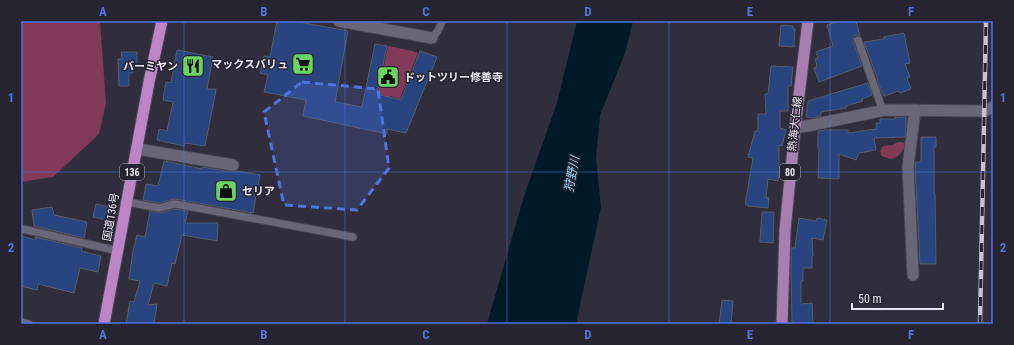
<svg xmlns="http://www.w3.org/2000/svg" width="1014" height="345" font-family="'Roboto Condensed','Noto Sans JP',sans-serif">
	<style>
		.green { fill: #813a5a }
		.water { fill: #001a27 }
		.building { fill: #28457f; stroke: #555d6c }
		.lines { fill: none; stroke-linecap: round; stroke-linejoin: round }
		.service-casing { stroke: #4a4855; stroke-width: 9 }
		.minor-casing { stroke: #4a4855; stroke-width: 13 }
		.primary-casing { stroke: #4a4855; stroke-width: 13 }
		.trunk-casing { stroke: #4a4855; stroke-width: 13 }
		.service { stroke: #696677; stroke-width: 7 }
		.minor { stroke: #696677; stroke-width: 11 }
		.primary { stroke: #a87db2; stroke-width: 11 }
		.trunk { stroke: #bd84c6; stroke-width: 11 }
		.rail-casing { stroke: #c5c3ce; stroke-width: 4.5 }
		.rail { stroke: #262431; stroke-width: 3; stroke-dasharray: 9; stroke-linecap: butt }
		.marked { fill: #5074de; fill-opacity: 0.2; stroke: #5074de; stroke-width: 3; stroke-dasharray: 8 5; stroke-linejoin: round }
		.grid { fill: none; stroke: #5074de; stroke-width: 1; stroke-opacity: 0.55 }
		.labels { text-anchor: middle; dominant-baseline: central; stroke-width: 3; stroke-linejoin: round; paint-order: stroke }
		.shield { fill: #262431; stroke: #afadb8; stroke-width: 1 }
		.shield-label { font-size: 10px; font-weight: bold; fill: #eae8f2 }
		.poi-label { font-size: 11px; font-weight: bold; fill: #eae8f2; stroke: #262431; text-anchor: end }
		.street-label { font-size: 11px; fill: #eae8f2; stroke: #262431 }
		.water-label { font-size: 12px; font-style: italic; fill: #95d5f7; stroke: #262431 }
		.neatline { fill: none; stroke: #5074de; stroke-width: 1.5 }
		.grid-label { font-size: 13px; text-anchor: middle; font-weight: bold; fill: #5074de }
	</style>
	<rect width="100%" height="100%" fill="#302d3c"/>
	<g class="green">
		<polygon points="21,21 100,21 106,103 99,134 53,177 21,182"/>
		<polygon points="388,46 413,51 418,53 400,99 390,96 384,110 378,94"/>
		<path d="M 898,142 L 902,142 L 904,143 L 905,147 C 899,157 893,163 881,155 L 880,151 L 883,146 L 892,145 Z"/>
	</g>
	<polygon class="water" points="577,21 633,21 625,53 600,115 596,159 601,207 576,324 487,324 525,193 557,103"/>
	<g class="building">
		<polygon points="277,21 294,21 348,31 335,102 362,107 375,44 387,46 377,94 401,100 420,51 437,57 406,133 387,129 387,134 303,116 306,100 264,92 268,75 260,73 264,56 270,57"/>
		<polygon points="840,21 856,21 860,36 857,35 854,36 853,41 862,66 819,82 814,68 817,67 815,59 818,58 816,52 833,46 827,25"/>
		<polygon points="781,25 793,26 793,29 795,29 794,47 779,46"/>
		<polygon points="904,33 910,63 905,64 910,77 907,78 911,89 900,93 899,91 884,96 882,92 877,80 878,80 864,42 884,39 884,37"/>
		<polygon points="177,50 213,57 207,89 216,89 215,95 205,146 185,143 184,146 157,140 159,129 167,131 173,102 163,100 166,82 171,83"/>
		<polygon points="121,52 137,52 137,67 133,67 133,73 129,73 129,86 119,86 118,59 122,59"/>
		<polygon points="771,66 793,67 791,86 788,86 788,111 780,111 780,128 786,130 782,146 779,145 779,167 780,167 778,181 768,179 766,198 769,198 768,208 748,206 748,205 745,204 753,158 748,157 755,131 758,131 758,114 766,114 765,94 768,94"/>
		<polygon points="868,83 872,95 862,99 863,101 846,106 846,108 821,112 821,116 813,118 806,117 808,101 821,97 824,97 824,96"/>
		<polygon points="895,117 906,117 906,126 905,137 874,138 876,150 859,153 856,160 839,154 839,179 818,178 819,148 818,148 818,131 823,130 848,130 848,133 876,129 876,123 880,123 880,119 895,119"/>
		<polygon points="921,137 936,137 936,147 934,147 934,193 935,193 936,264 920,264 915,167 916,162 921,162"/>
		<polygon points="164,161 202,169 203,167 232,172 237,171 260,175 253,213 175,199 159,203 143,200 146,184 158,186"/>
		<polygon points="96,204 110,207 107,220 93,217"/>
		<polygon points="52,207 54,215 87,222 84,238 34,226 32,210"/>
		<polygon points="174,209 188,211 185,223 218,223 217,241 182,235 175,264 172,263 167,286 154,283 148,305 157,304 154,324 126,324 130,301 134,302 140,281 129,279 133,251 137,235 145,237 150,211 160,213"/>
		<polygon points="762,212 774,212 773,243 760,242"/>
		<polygon points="799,218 816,221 817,218 827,220 823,240 812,238 813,256 812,256 812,268 803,268 803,281 801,281 801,304 812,303 813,324 792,324 791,270 791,248 795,248"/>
		<polygon points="21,236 36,240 35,237 82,248 81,251 101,256 98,272 80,268 74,293 38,284 37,290 21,286"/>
		<polygon points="722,300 733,301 731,324 719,324"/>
	</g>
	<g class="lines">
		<g class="service-casing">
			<g id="service">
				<path d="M 432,38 C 437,33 440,28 442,21"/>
				<polyline points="858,40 883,111"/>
				<polyline points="127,202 159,208 174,204 187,206 353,237"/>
				<polyline points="23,229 118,251"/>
				<polyline points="21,322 29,324"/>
			</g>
		</g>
		<g class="minor-casing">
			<g id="minor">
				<polyline points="339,21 432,38"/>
				<polyline points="795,128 812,125 885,110 984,111 993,107"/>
				<polyline points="137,149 233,165"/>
				<polyline points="913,275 908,167 915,110"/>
			</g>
		</g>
		<g class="primary-casing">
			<polyline id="primary" points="782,324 785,230 795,128 808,21"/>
		</g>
		<g class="trunk-casing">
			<polyline id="trunk" points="104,324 149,82 162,21"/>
		</g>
		<use href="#service" class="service"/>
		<use href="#minor" class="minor"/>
		<use href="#primary" class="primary"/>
		<use href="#trunk" class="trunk"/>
		<g class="rail-casing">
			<polyline id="rail" points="980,324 986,21"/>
		</g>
		<use href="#rail" class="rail"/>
	</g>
	<path class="marked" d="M 302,82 L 378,89 L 389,168 L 357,210 L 284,205 L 264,112 Z"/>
	<path class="grid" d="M 184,21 L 184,324M 345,21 L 345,324M 507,21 L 507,324M 669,21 L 669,324M 830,21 L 830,324M 21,172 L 993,172"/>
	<defs>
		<g id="supermarket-square" transform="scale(1.15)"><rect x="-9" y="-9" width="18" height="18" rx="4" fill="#6dd361" stroke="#262431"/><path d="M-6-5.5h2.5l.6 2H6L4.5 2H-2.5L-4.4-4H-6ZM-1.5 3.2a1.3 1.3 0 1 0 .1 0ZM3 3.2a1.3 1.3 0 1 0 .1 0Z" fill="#111"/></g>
		<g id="restaurant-square" transform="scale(1.15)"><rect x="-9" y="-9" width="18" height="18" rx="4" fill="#6dd361" stroke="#262431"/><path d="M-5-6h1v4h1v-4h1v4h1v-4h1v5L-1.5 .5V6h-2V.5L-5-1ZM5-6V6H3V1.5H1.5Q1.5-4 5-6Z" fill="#111"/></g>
		<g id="civic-square" transform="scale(1.15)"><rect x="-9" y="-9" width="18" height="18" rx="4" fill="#6dd361" stroke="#262431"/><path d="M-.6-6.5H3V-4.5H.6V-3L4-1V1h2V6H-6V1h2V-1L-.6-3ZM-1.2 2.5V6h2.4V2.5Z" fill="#111"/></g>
		<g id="shop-square" transform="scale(1.15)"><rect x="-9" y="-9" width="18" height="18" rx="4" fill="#6dd361" stroke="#262431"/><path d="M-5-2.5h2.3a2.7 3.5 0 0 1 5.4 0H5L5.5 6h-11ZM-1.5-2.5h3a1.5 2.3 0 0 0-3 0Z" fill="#111"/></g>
	</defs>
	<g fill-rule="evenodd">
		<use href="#supermarket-square" x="303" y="64"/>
		<use href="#restaurant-square" x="193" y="66"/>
		<use href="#civic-square" x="388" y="77"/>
		<use href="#shop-square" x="226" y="191"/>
	</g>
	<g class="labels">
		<g class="shield">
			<rect x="120" y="164" width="24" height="16" rx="3"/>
			<rect x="780" y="164" width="20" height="16" rx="3"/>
		</g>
		<g class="shield-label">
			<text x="132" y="172">136</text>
			<text x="790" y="172">80</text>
		</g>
		<g class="poi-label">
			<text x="288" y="64">マックスバリュ</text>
			<text x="178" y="66">バーミヤン</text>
			<text x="404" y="77" text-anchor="start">ドットツリー修善寺</text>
			<text x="242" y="191" text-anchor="start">セリア</text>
		</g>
		<g class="street-label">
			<text transform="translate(795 124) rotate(-84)">熱海大仁線</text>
			<text transform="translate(111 217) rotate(-80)">国道136号</text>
		</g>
		<g class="water-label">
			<text transform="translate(572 174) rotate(-80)">狩野川</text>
		</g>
	</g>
	<rect width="1014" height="345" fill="none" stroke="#262431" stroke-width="44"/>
	<path d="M852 303v6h91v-6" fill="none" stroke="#eae8f2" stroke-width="2"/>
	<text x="858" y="303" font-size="12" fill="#eae8f2" stroke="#262431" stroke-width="3" paint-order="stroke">50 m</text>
	<rect x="22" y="22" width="970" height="301" class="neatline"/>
	<g class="grid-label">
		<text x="103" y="16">A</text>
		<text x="264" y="16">B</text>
		<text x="426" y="16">C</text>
		<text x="588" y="16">D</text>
		<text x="750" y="16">E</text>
		<text x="911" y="16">F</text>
		<text x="11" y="102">1</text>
		<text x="1003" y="102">1</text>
		<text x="11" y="252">2</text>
		<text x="1003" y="252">2</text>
		<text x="103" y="339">A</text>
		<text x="264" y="339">B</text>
		<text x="426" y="339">C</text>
		<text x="588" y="339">D</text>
		<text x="750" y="339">E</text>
		<text x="911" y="339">F</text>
	</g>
</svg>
